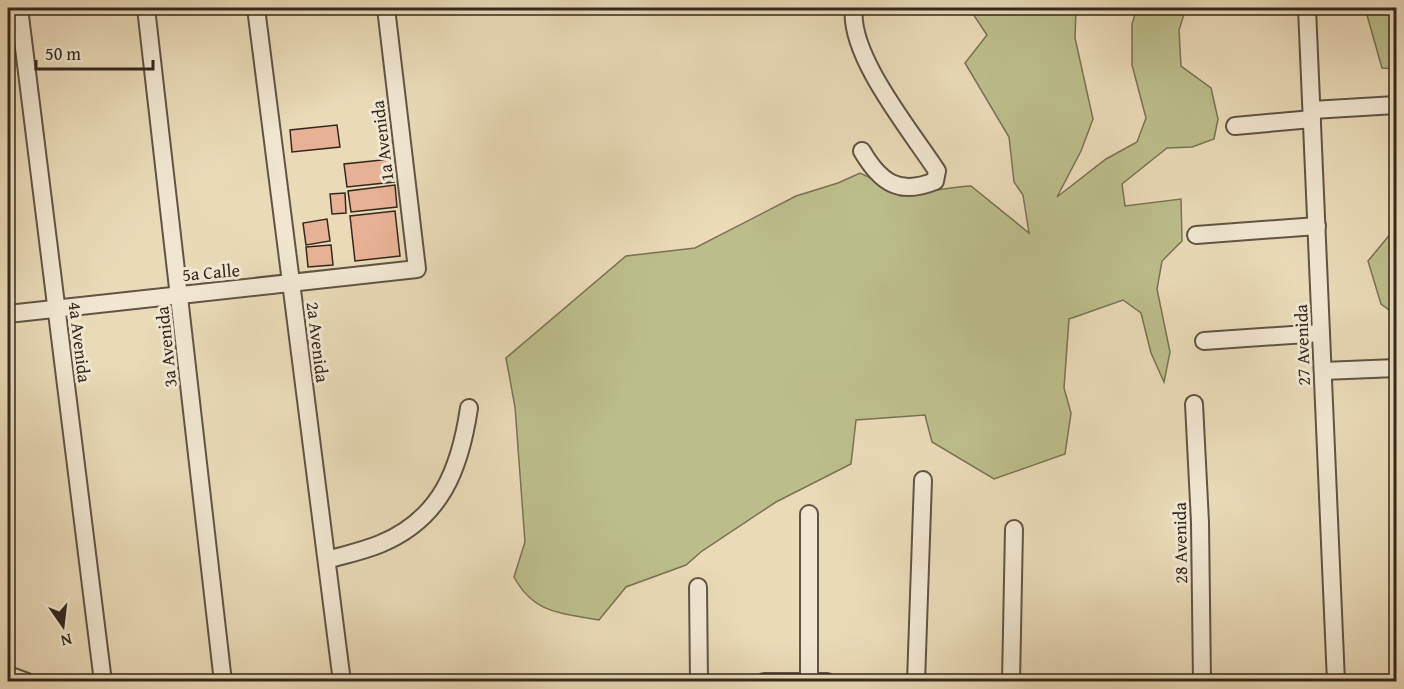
<svg xmlns="http://www.w3.org/2000/svg" width="1404" height="689" font-family="'Gentium Book Plus',serif">
	<style>
		.green { fill: #bbbe8b; stroke: #787354; stroke-width: 1.5 }
		.building { fill: #e6b194; stroke: #34281e; stroke-width: 1.5 }
		.lines { fill: none; stroke-linecap: round; stroke-linejoin: round }
		.minor-casing { stroke: #625444; stroke-width: 20 }
		.minor { stroke: #f1e7d1; stroke-width: 16 }
		.labels { text-anchor: middle; dominant-baseline: central; stroke-width: 6; stroke-linejoin: round; paint-order: stroke }
		.street-label { font-size: 18px; fill: #34281e; stroke: #f1e7d1 }
	</style>
	<rect width="100%" height="100%" fill="#eadab8"/>
	<filter id="stains"><feTurbulence type="fractalNoise" baseFrequency=".00333" numOctaves="4"/><feColorMatrix values="0 0 0 0 .2 0 0 0 0 .09 0 0 0 0 .02 0 0 0 .5 -.17"/></filter>
	<radialGradient id="worn" r=".72"><stop offset=".6" stop-color="#630" stop-opacity="0"/><stop offset="1" stop-color="#630" stop-opacity=".3"/></radialGradient>
	<g class="green">
		<path d="M 969,8 L 1076,8 L 1075,38 L 1093,119 L 1081,151 L 1057,197 L 1106,159 L 1137,142 L 1146,118 L 1132,65 L 1132,24 L 1137,8 L 1186,8 L 1179,30 L 1181,66 L 1211,88 L 1218,119 L 1214,139 L 1192,147 L 1167,148 L 1122,184 L 1125,206 L 1181,199 L 1182,241 L 1162,261 L 1157,289 L 1170,352 L 1164,382 L 1151,353 L 1141,313 L 1123,300 L 1069,319 L 1064,388 L 1071,413 L 1065,454 L 994,479 L 932,442 L 925,415 L 856,420 L 851,464 L 776,502 L 702,551 L 686,565 L 626,587 L 599,620 C 561,613 534,614 514,577 L 525,542 L 515,407 L 506,358 L 626,256 L 695,248 L 796,196 L 838,183 L 860,173 L 884,184 L 900,196 C 925,193 947,187 971,186 L 1029,233 L 1023,195 L 1014,182 L 1009,137 L 965,63 L 987,35 Z"/>
		<polygon points="1365,8 1396,8 1396,69 1382,68"/>
		<polygon points="1396,227 1396,315 1381,304 1368,261"/>
	</g>
	<g class="building">
		<polygon points="337,125 340,147 292,152 290,130"/>
		<polygon points="391,159 394,182 347,187 344,164"/>
		<polygon points="395,185 397,207 351,212 348,191"/>
		<polygon points="345,193 346,213 332,214 330,194"/>
		<polygon points="395,211 400,256 355,261 350,216"/>
		<polygon points="327,219 330,241 306,245 303,223"/>
		<polygon points="331,245 333,265 308,267 306,247"/>
	</g>
	<g class="lines">
		<g class="minor-casing">
			<g id="minor">
				<polyline points="19,8 103,682"/>
				<polyline points="146,8 223,682"/>
				<polyline points="256,8 342,682"/>
				<path d="M 854,8 C 848,55 911,131 937,171 L 935,181 C 899,196 880,182 862,151"/>
				<polyline points="1307,8 1336,682"/>
				<polyline points="1312,110 1396,105"/>
				<polyline points="1235,126 1312,119"/>
				<polyline points="1196,235 1317,226"/>
				<polyline points="8,314 417,269 386,8"/>
				<polyline points="1204,341 1321,333"/>
				<polyline points="1323,371 1396,368"/>
				<polyline points="1194,404 1200,522 1202,682"/>
				<path d="M 327,560 C 344,555 363,551 380,544 C 441,519 460,469 469,408"/>
				<polyline points="698,587 699,682"/>
				<polyline points="8,675 27,682"/>
				<polyline points="809,680 809,514"/>
				<polyline points="764,682 827,682"/>
				<polyline points="916,682 923,480"/>
				<polyline points="1011,682 1014,529"/>
			</g>
		</g>
		<use href="#minor" class="minor"/>
	</g>
	<g class="labels">
		<g class="street-label">
			<text transform="translate(382 141) rotate(-97)">1a Avenida</text>
			<text transform="translate(211 272) rotate(-5)">5a Calle</text>
			<text transform="translate(80 342) rotate(83)">4a Avenida</text>
			<text transform="translate(318 342) rotate(83)">2a Avenida</text>
			<text transform="translate(1302 345) rotate(-92)">27 Avenida</text>
			<text transform="translate(166 347) rotate(-96)">3a Avenida</text>
			<text transform="translate(1180 543) rotate(-91)">28 Avenida</text>
		</g>
	</g>
	<rect width="1404" height="689" fill="none" stroke="#eadab8" stroke-width="30"/>
	<rect x="9" y="9" width="1386" height="671" fill="none" stroke="#34281e" stroke-width="3"/>
	<rect x="15" y="15" width="1374" height="659" fill="none" stroke="#34281e" stroke-width="1.5"/>
	<g transform="translate(63 626) rotate(166)" stroke="#f1e7d1" stroke-width="4.5" paint-order="stroke">
	<path d="M0-4.5L10 22L0 15L-10 22Z" fill="#34281e"/>
	<text y="-9" font-size="16" font-weight="bold" text-anchor="middle" fill="#34281e">N</text>
	</g>
	<path d="M36 60v9h117v-9" fill="none" stroke="#34281e" stroke-width="3"/>
	<text x="45" y="60" font-size="18" fill="#34281e" stroke="#f1e7d1" stroke-width="4.5" paint-order="stroke">50 m</text>
	<rect width="100%" height="100%" filter="url(#stains)"/>
	<rect width="100%" height="100%" fill="url(#worn)"/>
</svg>
